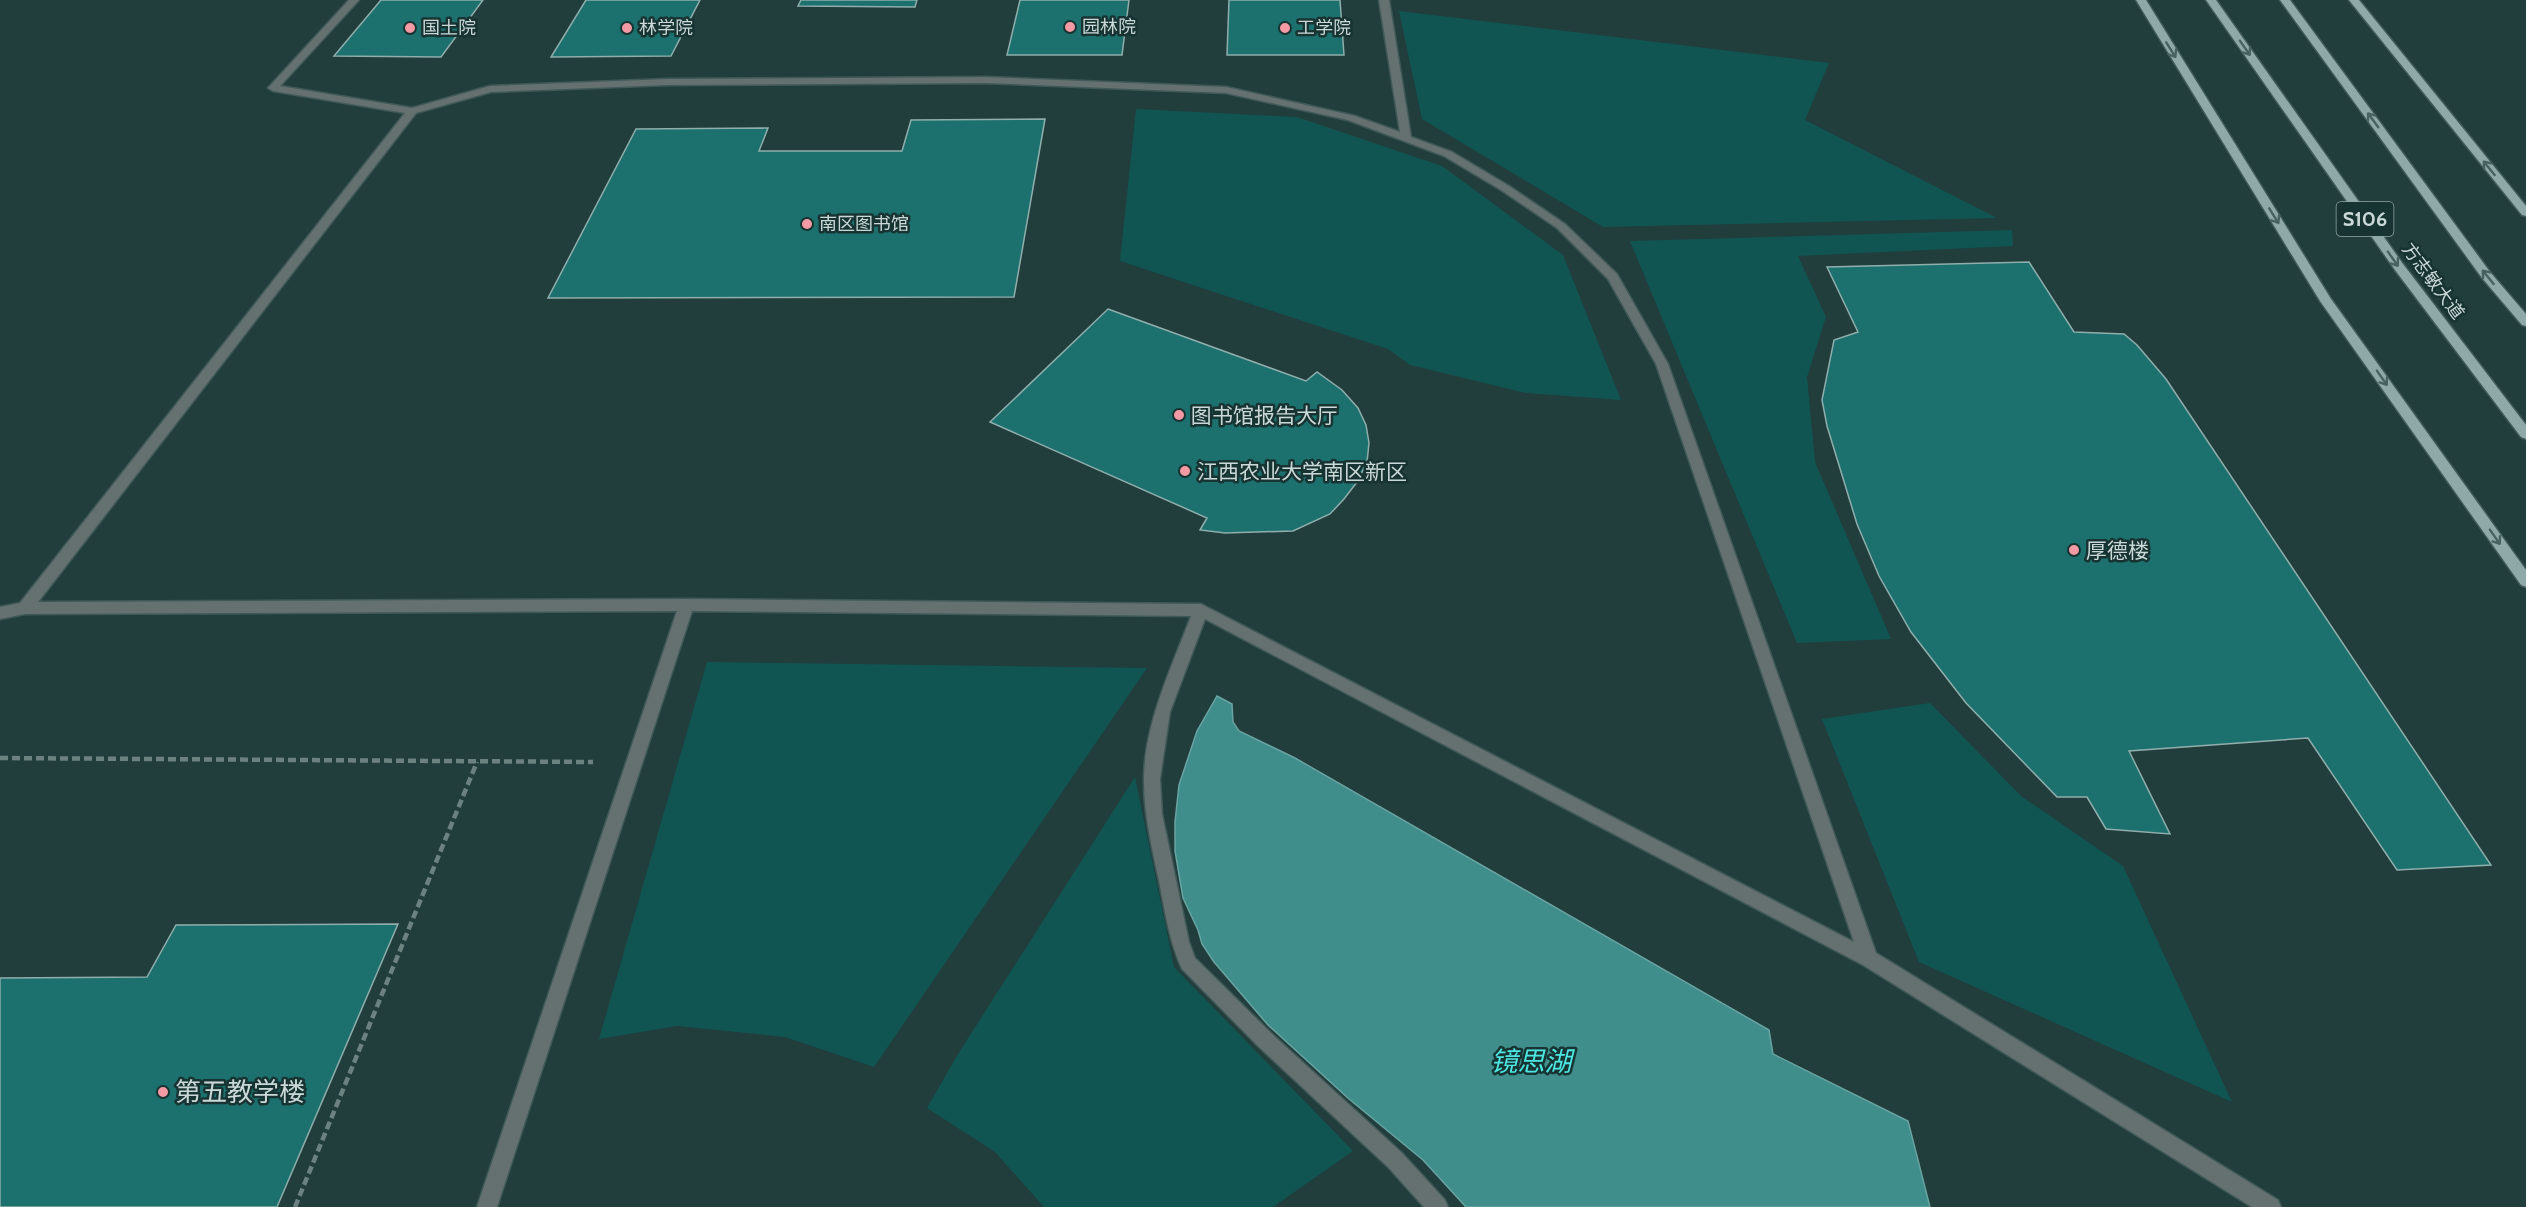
<svg xmlns="http://www.w3.org/2000/svg" width="2526" height="1207" font-family="Cabin,'Noto Sans SC',sans-serif">
	<style>
		.green { fill: #115553 }
		.water { fill: #3f8e8b; stroke: #69a4a2; stroke-width: 1.5 }
		.building { fill: #1c716e; stroke: #8faeac; stroke-width: 1.5 }
		.lines { fill: none; stroke-linecap: round; stroke-linejoin: round }
		.minor-casing { stroke: #3f5958; stroke-width: 3 }
		.major-casing { stroke: #3f5958; stroke-width: 3 }
		.path { stroke: #6c8281; stroke-width: 4.5; stroke-dasharray: 8 4; stroke-linecap: butt }
		.minor { fill: #657170; fill-rule: evenodd }
		.major { fill: #8fa9a8; fill-rule: evenodd }
		.oneway { stroke: #476261 }
		.poi-dot { fill: #f49aa5; stroke: #173332; stroke-width: 2 }
		.labels { text-anchor: middle; dominant-baseline: central; stroke-width: 5; stroke-linejoin: round; paint-order: stroke }
		.far-poi-label { font-size: 18px; fill: #cad9d8; stroke: #173332; text-anchor: start }
		.far-street-label { font-size: 18px; fill: #cad9d8; stroke: #173332 }
		.shield { fill: #173332; stroke: #94a7a6; stroke-width: 1.5 }
		.shield-label { font-size: 20px; font-weight: bold; fill: #cad9d8 }
		.poi-label { font-size: 21px; fill: #cad9d8; stroke: #173332; text-anchor: start }
		.near-poi-label { font-size: 26px; fill: #cad9d8; stroke: #173332; text-anchor: start }
		.near-water-label { font-size: 27px; font-style: italic; fill: #4ce7e2; stroke: #173332 }
	</style>
	<rect width="100%" height="100%" fill="#213d3c"/>
	<g class="green">
		<polygon points="1399,11 1829,63 1805,120 1997,218 1603,227 1422,119"/>
		<polygon points="1136,109 1297,117 1442,166 1563,255 1621,400 1526,393 1410,365 1388,349 1120,261"/>
		<polygon points="2012,230 2013,246 1798,256 1826,317 1807,377 1815,462 1891,639 1797,643 1630,241"/>
		<polygon points="707,662 1147,668 874,1067 785,1037 677,1026 599,1039"/>
		<polygon points="1930,703 2021,796 2123,866 2232,1102 1919,962 1822,719"/>
		<polygon points="1135,777 1174,967 1353,1151 1273,1207 1044,1207 995,1152 927,1108 958,1054"/>
	</g>
	<polygon class="water" points="1217,696 1232,704 1233,722 1239,731 1295,758 1769,1030 1773,1054 1908,1121 1930,1207 1466,1207 1423,1160 1349,1099 1268,1025 1214,962 1202,944 1198,930 1183,898 1175,851 1175,822 1179,785 1197,731"/>
	<g class="building">
		<polygon points="381,0 483,0 441,57 334,56"/>
		<polygon points="586,0 700,0 671,56 551,57"/>
		<polygon points="801,0 917,0 915,7 798,6"/>
		<polygon points="1020,0 1129,0 1122,55 1007,55"/>
		<polygon points="1229,0 1340,0 1344,55 1227,55"/>
		<polygon points="1045,119 1014,297 548,298 636,129 768,128 759,151 902,151 911,120"/>
		<polygon points="2029,262 2074,332 2124,334 2137,345 2166,379 2491,865 2397,870 2308,738 2129,751 2170,834 2106,829 2087,797 2057,797 1966,703 1911,632 1879,576 1857,524 1827,426 1822,400 1834,340 1858,332 1827,267"/>
		<polygon points="1108,309 1306,381 1317,372 1342,390 1358,408 1366,425 1369,443 1367,462 1357,482 1344,499 1330,514 1293,531 1225,533 1200,530 1207,518 990,422"/>
		<polygon points="398,924 277,1207 0,1207 0,978 147,977 176,925"/>
	</g>
	<g class="lines">
		<g class="minor-casing">
			<path id="minor" d="M 349,0 L 359,0 L 280,86 L 412,108 L 490,86 L 668,79 L 985,77 L 1226,87 L 1355,116 L 1400,132 L 1379,0 L 1389,0 L 1411,137 L 1452,152 L 1509,186 L 1565,224 L 1617,274 L 1668,364 L 1876,953 L 2278,1200 L 2281,1207 L 2252,1207 L 1863,965 L 1205,619 L 1170,712 L 1160,779 L 1162,814 L 1189,942 L 1195,958 L 1273,1035 L 1402,1153 L 1445,1200 L 1448,1207 L 1424,1207 L 1388,1167 L 1259,1047 L 1182,969 C 1169,941 1165,911 1159,881 C 1152,848 1144,815 1144,782 C 1143,726 1172,667 1191,616 L 692,611 L 497,1207 L 477,1207 L 677,611 L 25,614 L 0,619 L 0,607 L 20,603 L 405,113 L 273,91 L 268,88 ZM 985,83 L 1226,93 L 1348,120 L 1444,156 L 1501,190 L 1557,228 L 1608,279 L 1656,364 L 1854,942 L 1201,604 L 686,599 L 38,602 L 416,113 L 491,92 L 668,85 Z"/>
		</g>
		<g class="major-casing">
			<g id="major">
				<polygon points="2136,0 2146,0 2331,299 2526,570 2526,587 2521,585 2320,301"/>
				<polygon points="2206,0 2216,0 2403,264 2526,425 2526,439 2521,437 2395,270"/>
				<polygon points="2280,0 2290,0 2490,272 2526,314 2526,326 2522,325 2482,278"/>
				<polygon points="2349,0 2359,0 2526,206 2526,216 2522,215"/>
			</g>
		</g>
		<g class="path">
			<polyline points="0,758 593,762"/>
			<polyline points="295,1207 477,762"/>
		</g>
		<use href="#minor" class="minor"/>
		<use href="#major" class="major"/>
	</g>
	<defs><path id="oneway-shaft" d="M-6 0H5M1.5-3L5.5 0L1.5 3" fill="none" stroke-width="1.6" stroke-linecap="round" stroke-linejoin="round" transform="scale(1.5)"/></defs>
	<g class="oneway">
		<use href="#oneway-shaft" transform="translate(2245 48) rotate(55)"/>
		<use href="#oneway-shaft" transform="translate(2171 50) rotate(58)"/>
		<use href="#oneway-shaft" transform="translate(2373 120) rotate(-126)"/>
		<use href="#oneway-shaft" transform="translate(2489 168) rotate(-129)"/>
		<use href="#oneway-shaft" transform="translate(2274 216) rotate(58)"/>
		<use href="#oneway-shaft" transform="translate(2393 259) rotate(55)"/>
		<use href="#oneway-shaft" transform="translate(2488 277) rotate(-129)"/>
		<use href="#oneway-shaft" transform="translate(2382 378) rotate(55)"/>
		<use href="#oneway-shaft" transform="translate(2495 537) rotate(55)"/>
	</g>
	<g class="poi-dot">
		<circle cx="1070" cy="27" r="6"/>
		<circle cx="410" cy="28" r="6"/>
		<circle cx="627" cy="28" r="6"/>
		<circle cx="1285" cy="28" r="6"/>
		<circle cx="807" cy="224" r="6"/>
		<circle cx="1179" cy="415" r="6"/>
		<circle cx="1185" cy="471" r="6"/>
		<circle cx="2074" cy="550" r="6"/>
		<circle cx="163" cy="1092" r="6"/>
	</g>
	<g class="labels">
		<g class="far-poi-label">
			<text x="1082" y="27">园林院</text>
			<text x="422" y="28">国土院</text>
			<text x="639" y="28">林学院</text>
			<text x="1297" y="28">工学院</text>
			<text x="819" y="224">南区图书馆</text>
		</g>
		<g class="far-street-label">
			<text transform="translate(2433 281) rotate(53)">方志敏大道</text>
		</g>
		<rect class="shield" x="2336.5" y="202" width="57" height="34" rx="4.5"/>
		<g class="shield-label">
			<text x="2365" y="219">S106</text>
		</g>
		<g class="poi-label">
			<text x="1191" y="415">图书馆报告大厅</text>
			<text x="1197" y="471">江西农业大学南区新区</text>
			<text x="2086" y="550">厚德楼</text>
		</g>
		<g class="near-poi-label">
			<text x="175" y="1092">第五教学楼</text>
		</g>
		<g class="near-water-label">
			<text x="1531" y="1061">镜思湖</text>
		</g>
	</g>
</svg>
